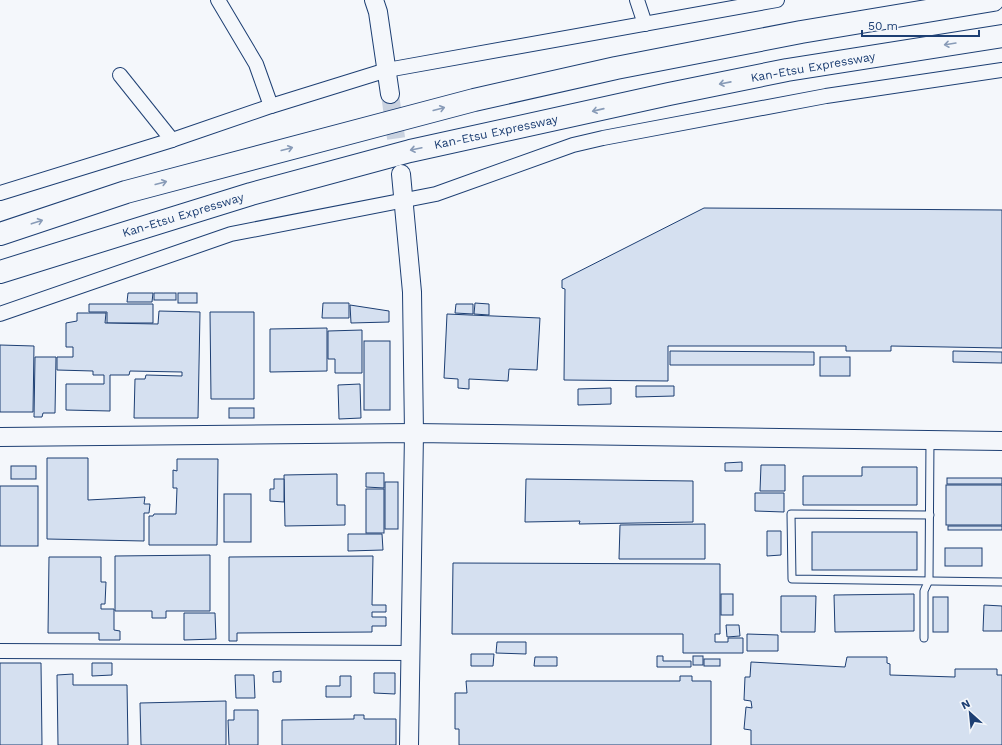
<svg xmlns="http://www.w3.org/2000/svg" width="1002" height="745" font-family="'Work Sans',sans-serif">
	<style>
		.building { fill: #d5e0f0; stroke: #1d3f73 }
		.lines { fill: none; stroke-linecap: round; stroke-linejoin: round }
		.tertiary-tunnel { stroke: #c9d2e0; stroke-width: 18; stroke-dasharray: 18 9; stroke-linecap: butt }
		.service-casing { stroke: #1d3f73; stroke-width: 9 }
		.minor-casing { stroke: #1d3f73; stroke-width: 16 }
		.tertiary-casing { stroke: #1d3f73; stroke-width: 20 }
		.motorway-casing { stroke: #1d3f73; stroke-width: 24 }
		.service { stroke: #f4f7fb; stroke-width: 7 }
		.minor { stroke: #f4f7fb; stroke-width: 14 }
		.tertiary { stroke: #f4f7fb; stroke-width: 18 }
		.motorway { stroke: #f4f7fb; stroke-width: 22 }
		.oneway { stroke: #889bb7 }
		.labels { text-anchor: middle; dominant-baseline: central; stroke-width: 3; stroke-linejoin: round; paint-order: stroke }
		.street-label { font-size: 12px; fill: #1d3f73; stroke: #f4f7fb }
	</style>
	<rect width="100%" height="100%" fill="#f4f7fb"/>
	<g class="building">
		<polygon points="704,208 1002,210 1002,348 891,346 891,351 846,351 846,346 668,346 668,381 564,380 565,289 562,288 562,280"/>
		<polygon points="128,293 153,293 152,302 127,302"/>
		<rect x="154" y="293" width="22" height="7"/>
		<rect x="178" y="293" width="19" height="10"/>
		<polygon points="323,303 349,303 349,318 322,318"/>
		<polygon points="475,303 489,304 489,315 474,314"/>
		<polygon points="89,304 153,304 153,323 107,323 107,312 89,312"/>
		<polygon points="456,304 473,304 473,314 455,313"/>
		<polygon points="350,305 389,311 389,322 351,323"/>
		<polygon points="159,311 200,312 198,418 134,418 135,379 145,379 146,375 182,376 182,372 130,371 129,375 110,375 110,411 66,410 66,384 104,384 104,375 93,375 93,371 57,370 57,357 73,357 73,347 66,347 66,323 77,321 77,313 106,313 105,323 158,324"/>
		<polygon points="210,312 254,312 254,399 211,399"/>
		<polygon points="447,314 540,318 537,370 509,369 508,381 469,379 469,389 458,388 458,379 444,378"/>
		<polygon points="327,328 327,371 270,372 270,329"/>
		<polygon points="362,330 362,373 335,373 335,359 328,359 328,331"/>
		<rect x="364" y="341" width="26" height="69"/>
		<polygon points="0,345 34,346 33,412 0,412"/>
		<polygon points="670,351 814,352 814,365 670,365"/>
		<polygon points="953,351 1002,352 1002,363 953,362"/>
		<polygon points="35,357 56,357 55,413 43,413 42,417 34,417"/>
		<rect x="820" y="357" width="30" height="19"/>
		<polygon points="360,384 361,418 339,419 338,385"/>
		<polygon points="636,386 674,386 674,396 636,397"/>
		<polygon points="611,388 611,404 578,405 578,389"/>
		<rect x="229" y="408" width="25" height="10"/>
		<polygon points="47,458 88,458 88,500 145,497 144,504 150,504 149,513 144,513 144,541 47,539"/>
		<polygon points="177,459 218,459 217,545 149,545 149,516 153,516 154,514 176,514 177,488 173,488 173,470 177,471"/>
		<polygon points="742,462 742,471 725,471 725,463"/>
		<polygon points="761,465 785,465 785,491 760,491"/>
		<rect x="11" y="466" width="25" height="13"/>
		<polygon points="862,467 917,467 917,505 803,505 803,476 862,476"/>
		<polygon points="366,473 384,473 384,488 366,487"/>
		<polygon points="337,474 337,505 345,505 345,525 285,526 284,475"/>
		<rect x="947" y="478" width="55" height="6"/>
		<polygon points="274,479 284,479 284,502 270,501 270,489 274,489"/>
		<polygon points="526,479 693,481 693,522 579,524 580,521 525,522"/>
		<rect x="385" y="482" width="13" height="47"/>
		<rect x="946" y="485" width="56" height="40"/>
		<rect x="0" y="486" width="38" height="60"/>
		<rect x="366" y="489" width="18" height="44"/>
		<polygon points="755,493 784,493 784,512 755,511"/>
		<rect x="224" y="494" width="27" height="48"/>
		<polygon points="705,524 705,559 619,559 620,525"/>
		<rect x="948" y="526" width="54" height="4"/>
		<polygon points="767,531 781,531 781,555 767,556"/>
		<rect x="812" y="532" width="105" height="38"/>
		<polygon points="348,534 382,534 383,550 348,551"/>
		<rect x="945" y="548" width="37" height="18"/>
		<polygon points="210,555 210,611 166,611 166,618 152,618 152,611 115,611 115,556"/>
		<polygon points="373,556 372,605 386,605 386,612 372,612 372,617 386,617 386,626 372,626 372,632 237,633 237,641 229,641 229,557"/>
		<polygon points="49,557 101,557 101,582 106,582 105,604 101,604 101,609 114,609 114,630 120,631 120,640 99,640 99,633 48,633"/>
		<polygon points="453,563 720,564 720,634 715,634 715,642 728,642 728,638 743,638 743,653 683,653 683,634 452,634"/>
		<rect x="721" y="594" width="12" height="21"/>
		<polygon points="914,594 914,631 835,632 834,595"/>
		<polygon points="781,596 816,596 815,632 781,632"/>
		<rect x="933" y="597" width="15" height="35"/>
		<polygon points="984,605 1002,606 1002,631 983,631"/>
		<polygon points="184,613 215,613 216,639 184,640"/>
		<polygon points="726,625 739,625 740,636 727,637"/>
		<polygon points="747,634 778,635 778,651 747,651"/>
		<polygon points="497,642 526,642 526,654 496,653"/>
		<polygon points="471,654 494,654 493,666 471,666"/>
		<polygon points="657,656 663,656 663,661 691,661 691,667 657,667"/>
		<rect x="693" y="656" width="10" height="9"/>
		<polygon points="535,657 557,657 557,666 534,666"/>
		<polygon points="847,657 887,657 887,663 890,664 890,675 955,677 955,669 997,669 997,675 1002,675 1002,745 751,745 751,730 744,729 746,707 752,708 751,701 744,700 745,677 750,677 751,662 845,667"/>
		<rect x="704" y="659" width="16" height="7"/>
		<polygon points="0,663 41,663 42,745 0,745"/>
		<polygon points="92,663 112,663 112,675 92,676"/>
		<polygon points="281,671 281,682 273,682 273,672"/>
		<polygon points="374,673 395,673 395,694 374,693"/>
		<polygon points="73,674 73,685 127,685 128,745 58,745 57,675"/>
		<polygon points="235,675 254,675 255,698 236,698"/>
		<polygon points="340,676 351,676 351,697 326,697 326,686 340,686"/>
		<polygon points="680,676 692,676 692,681 711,681 711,745 459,745 459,729 455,729 455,693 467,693 466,681 680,681"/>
		<polygon points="226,701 226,745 141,745 140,703"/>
		<polygon points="234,710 258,710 258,745 229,745 228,720 234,720"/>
		<polygon points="354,715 364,715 364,719 396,719 396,745 282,745 282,720 354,719"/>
	</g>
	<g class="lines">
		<polyline class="tertiary-tunnel" points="390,94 400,167"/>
		<g class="service-casing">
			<g id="service">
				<polyline points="930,515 791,514 792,579 1002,582"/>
				<polyline points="924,638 924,591 929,580 930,440"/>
			</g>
		</g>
		<g class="minor-casing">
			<g id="minor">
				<polyline points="218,0 256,64 271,106"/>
				<polyline points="637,0 645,24"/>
				<polyline points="120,75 172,140"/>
				<polyline points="0,193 172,140 271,106 387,70 777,0"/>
				<polyline points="0,314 231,234 436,194 573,145 603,138 826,96 1002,70"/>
				<polyline points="0,651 411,653"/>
			</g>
		</g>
		<g class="tertiary-casing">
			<g id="tertiary">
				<polyline points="374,0 378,12 390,94"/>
				<polyline points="401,174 412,292 414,433 409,745"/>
				<polyline points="0,437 414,433 1002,441"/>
			</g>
		</g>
		<g class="motorway-casing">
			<g id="motorway">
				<polyline points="0,234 126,192 474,100 616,68 801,32 993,0"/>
				<polyline points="0,272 251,194 410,151 669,94 787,70 1002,36"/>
			</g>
		</g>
		<use href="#service" class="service"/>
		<use href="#minor" class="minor"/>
		<use href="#tertiary" class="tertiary"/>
		<use href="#motorway" class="motorway"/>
	</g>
	<defs><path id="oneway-shaft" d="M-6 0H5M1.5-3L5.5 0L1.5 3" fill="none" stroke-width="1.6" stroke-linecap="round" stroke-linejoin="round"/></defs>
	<g class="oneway">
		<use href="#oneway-shaft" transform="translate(950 44) rotate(171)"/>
		<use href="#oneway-shaft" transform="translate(725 83) rotate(169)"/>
		<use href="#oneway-shaft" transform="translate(439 109) rotate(-15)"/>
		<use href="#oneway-shaft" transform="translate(598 110) rotate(167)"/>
		<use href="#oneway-shaft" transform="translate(287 149) rotate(-15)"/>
		<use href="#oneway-shaft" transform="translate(416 149) rotate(168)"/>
		<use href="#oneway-shaft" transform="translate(161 183) rotate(-15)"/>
		<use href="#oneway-shaft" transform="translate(37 222) rotate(-18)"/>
	</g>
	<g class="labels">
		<g class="street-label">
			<text transform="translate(813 67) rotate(-10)">Kan-Etsu Expressway</text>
			<text transform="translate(496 132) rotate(-12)">Kan-Etsu Expressway</text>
			<text transform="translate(183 215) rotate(-17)">Kan-Etsu Expressway</text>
		</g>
	</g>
	<g transform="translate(970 713) rotate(333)" stroke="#f4f7fb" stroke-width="3" paint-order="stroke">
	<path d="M0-3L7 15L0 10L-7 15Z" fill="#1d3f73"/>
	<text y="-6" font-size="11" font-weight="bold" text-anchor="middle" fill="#1d3f73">N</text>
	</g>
	<path d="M862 30v6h117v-6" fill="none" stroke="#1d3f73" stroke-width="2"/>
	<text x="868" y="30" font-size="12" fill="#1d3f73" stroke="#f4f7fb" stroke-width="3" paint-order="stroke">50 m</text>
</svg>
